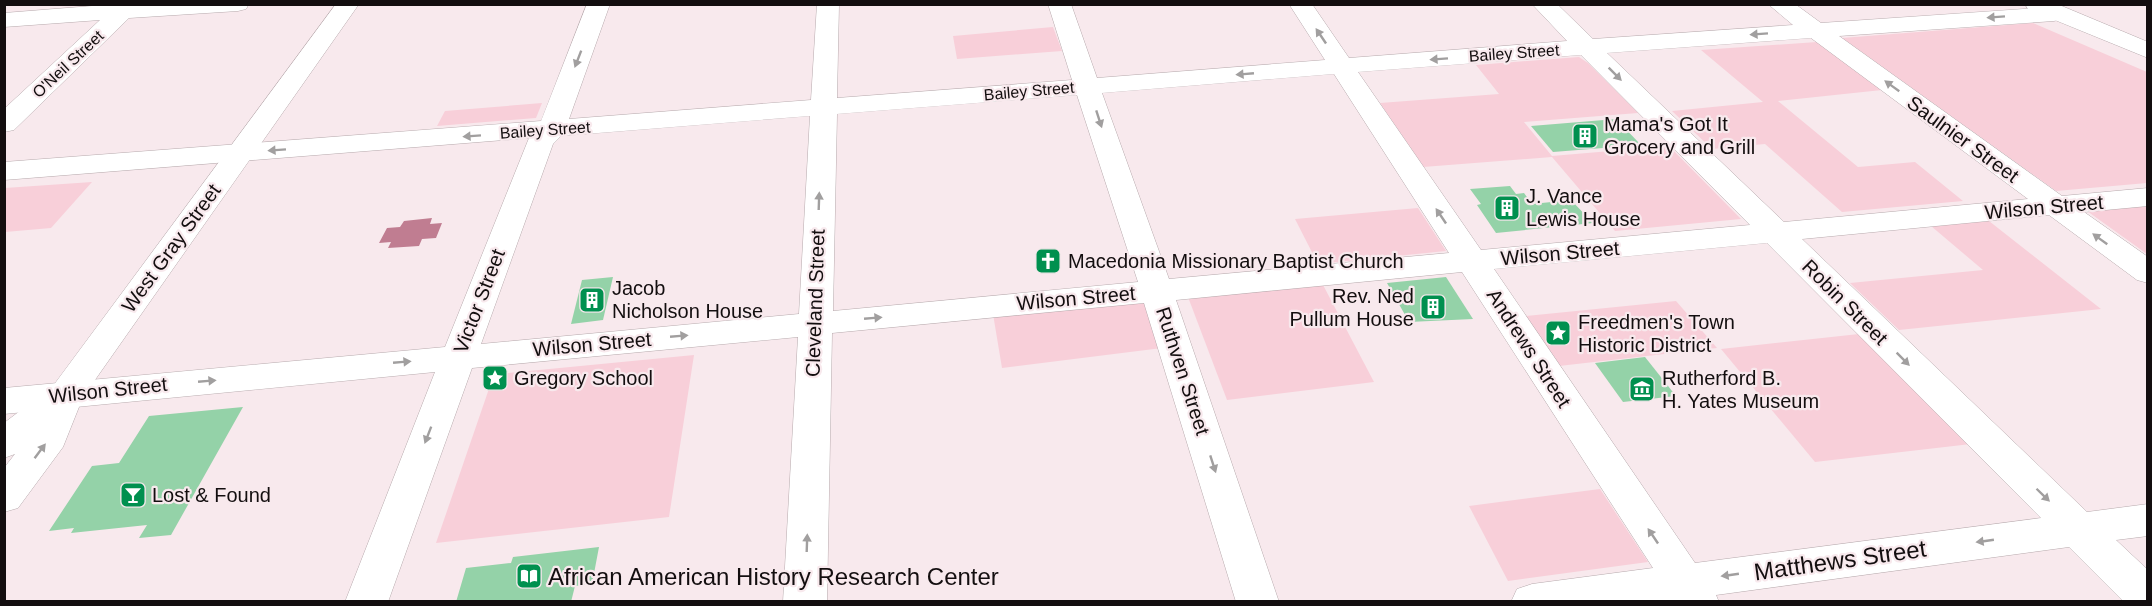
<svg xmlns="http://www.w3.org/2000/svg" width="2152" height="606" font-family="Arial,sans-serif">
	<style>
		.green { fill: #f8cfd9 }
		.water { fill: #c07d91 }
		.building { fill: #94d2a8 }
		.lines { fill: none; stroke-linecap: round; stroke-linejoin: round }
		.minor-casing { stroke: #b7aaad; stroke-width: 1 }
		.major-casing { stroke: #b7aaad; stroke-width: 1 }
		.minor { fill: #fff; fill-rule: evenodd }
		.major { fill: #fff; fill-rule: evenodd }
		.oneway { fill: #a19f9f }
		.labels { text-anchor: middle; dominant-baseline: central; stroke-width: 4.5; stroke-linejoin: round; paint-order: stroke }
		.far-street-label { font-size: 16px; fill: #130e0f; stroke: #f8e9ed }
		.poi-label { font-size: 20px; fill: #130e0f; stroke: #f8e9ed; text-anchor: start }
		.street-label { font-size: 20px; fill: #130e0f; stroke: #f8e9ed }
		.near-street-label { font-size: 24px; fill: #130e0f; stroke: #f8e9ed }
		.near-poi-label { font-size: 24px; fill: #130e0f; stroke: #f8e9ed; text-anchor: start }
	</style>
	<rect width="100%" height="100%" fill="#f8e9ed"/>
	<g class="green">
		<polygon points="2033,23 2147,72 2147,183 2056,191 1842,38"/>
		<polygon points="1053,27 1062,51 957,59 953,36"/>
		<polygon points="1817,42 1882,90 1778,101 1858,167 1915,162 1963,201 1842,212 1765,144 1712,149 1672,111 1763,102 1701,50"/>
		<polygon points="1579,57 1588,63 1638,113 1524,122 1552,156 1669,146 1741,219 1615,231 1552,157 1423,167 1380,103 1499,94 1476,65"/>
		<polygon points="542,103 536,118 437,126 445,111"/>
		<polygon points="92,182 51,228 5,232 5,188"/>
		<polygon points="2147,206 2147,254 2087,211"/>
		<polygon points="1418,208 1446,251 1318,264 1295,219"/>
		<polygon points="1989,221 2101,309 1899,330 1850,283 1983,270 1931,226"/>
		<polygon points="1322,283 1374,382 1227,400 1188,297"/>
		<polygon points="1131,300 1148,303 1162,348 1002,368 993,314"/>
		<polygon points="1676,301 1717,348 1559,366 1526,316"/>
		<polygon points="1859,334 1971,444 1815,462 1721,349"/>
		<polygon points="694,355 669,517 436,543 493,377 498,374"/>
		<polygon points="1600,489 1648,562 1508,581 1469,506"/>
	</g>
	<polygon class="water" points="432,218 430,224 442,223 436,238 422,239 419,246 388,248 391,242 379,243 387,228 400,227 404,221"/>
	<g class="building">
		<polygon points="1616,119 1641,145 1553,152 1531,126"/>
		<polygon points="1510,186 1516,194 1524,193 1532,204 1571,200 1593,223 1496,233 1477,205 1481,204 1470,189"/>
		<polygon points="613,277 603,320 571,324 582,280"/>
		<polygon points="1446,277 1473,319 1409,322 1387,283"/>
		<polygon points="1645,357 1676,396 1623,402 1595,363"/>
		<polygon points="243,407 171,535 139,538 147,525 71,533 74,528 49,531 92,466 119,463 149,416"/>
		<polygon points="599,547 592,584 575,586 571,602 456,602 466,568 511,563 513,557"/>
	</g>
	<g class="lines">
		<g class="minor-casing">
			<g id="minor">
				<polygon points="249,4 246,9 238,11 129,18 14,130 4,132 4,109 100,20 4,27 4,13 117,4"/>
				<path d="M 587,4 L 610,4 L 569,119 L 811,100 L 817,4 L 839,4 L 837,98 L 1072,80 L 1048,4 L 1071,4 L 1097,78 L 1325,60 L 1289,4 L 1312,4 L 1349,58 L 1567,41 L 1532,4 L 1557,4 L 1593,39 L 1793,25 L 1768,4 L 1795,4 L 1821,23 L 2054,7 L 2062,9 L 2066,14 L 2062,19 L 2054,21 L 1839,36 L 2062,196 L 2148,188 L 2148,206 L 2084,212 L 2148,257 L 2148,283 L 2137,280 L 2049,215 L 1802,239 L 2087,512 L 2148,504 L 2148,536 L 2116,540 L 2148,570 L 2148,602 L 2124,602 L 2069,547 L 1716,595 L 1719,602 L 1511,602 L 1517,589 L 1532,584 L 1653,568 L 1462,272 L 1176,300 L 1279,602 L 1236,602 L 1144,303 L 832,333 L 827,602 L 783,602 L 798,337 L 472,368 L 388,602 L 345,602 L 435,372 L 4,414 L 4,388 L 445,347 L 529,138 L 4,180 L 4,162 L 541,121 ZM 1811,38 L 2028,199 L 1784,222 L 1607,53 ZM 1581,55 L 1750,225 L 1481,250 L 1358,72 ZM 1334,74 L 1449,253 L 1169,279 L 1102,93 ZM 1077,95 L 1138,282 L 833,311 L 837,114 ZM 810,116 L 799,314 L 481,344 L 553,144 L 561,136 ZM 1767,243 L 2041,518 L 1695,563 L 1494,269 Z"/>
			</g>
		</g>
		<g class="major-casing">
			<g id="major">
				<polygon points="336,4 359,4 83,397 63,447 18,508 4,512 4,468 15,454 4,458 4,423 53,386"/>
				<polygon points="2025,4 2057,4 2148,42 2148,58 2028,9"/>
			</g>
		</g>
		<use href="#minor" class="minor"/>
		<use href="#major" class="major"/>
	</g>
	<defs><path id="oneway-solid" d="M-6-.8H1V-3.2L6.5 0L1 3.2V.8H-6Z" transform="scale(1.5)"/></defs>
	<g class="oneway">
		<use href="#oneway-solid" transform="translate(1996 17) rotate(176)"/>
		<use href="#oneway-solid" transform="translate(1759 34) rotate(176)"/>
		<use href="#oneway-solid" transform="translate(1321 36) rotate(-124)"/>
		<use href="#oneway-solid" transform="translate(578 59) rotate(111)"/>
		<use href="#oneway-solid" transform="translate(1439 59) rotate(176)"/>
		<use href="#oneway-solid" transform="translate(1245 74) rotate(175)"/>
		<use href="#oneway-solid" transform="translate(1615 74) rotate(45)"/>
		<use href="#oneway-solid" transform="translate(1892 86) rotate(-144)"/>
		<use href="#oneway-solid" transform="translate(1099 119) rotate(72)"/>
		<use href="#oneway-solid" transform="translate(472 136) rotate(176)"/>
		<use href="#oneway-solid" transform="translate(277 150) rotate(176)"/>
		<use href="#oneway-solid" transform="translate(819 201) rotate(-88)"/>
		<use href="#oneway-solid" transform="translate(1441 216) rotate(-124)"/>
		<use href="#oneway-solid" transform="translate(2100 239) rotate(-144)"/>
		<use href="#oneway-solid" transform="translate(873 318) rotate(-5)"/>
		<use href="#oneway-solid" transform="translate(679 336) rotate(-5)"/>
		<use href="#oneway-solid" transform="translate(1903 359) rotate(45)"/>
		<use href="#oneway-solid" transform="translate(402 362) rotate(-5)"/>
		<use href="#oneway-solid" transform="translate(207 381) rotate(-5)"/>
		<use href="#oneway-solid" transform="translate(428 435) rotate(111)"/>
		<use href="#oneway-solid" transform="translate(40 451) rotate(-53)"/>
		<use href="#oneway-solid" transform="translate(1213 464) rotate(72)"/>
		<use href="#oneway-solid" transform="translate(2043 495) rotate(44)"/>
		<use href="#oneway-solid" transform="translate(1653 536) rotate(-124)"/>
		<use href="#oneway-solid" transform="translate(1985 541) rotate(172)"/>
		<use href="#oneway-solid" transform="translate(807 543) rotate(-88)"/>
		<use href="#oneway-solid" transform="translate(1730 575) rotate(172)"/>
	</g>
	<defs>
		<g id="building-square" transform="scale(1.35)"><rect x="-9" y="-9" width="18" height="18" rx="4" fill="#00904f" stroke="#f8e9ed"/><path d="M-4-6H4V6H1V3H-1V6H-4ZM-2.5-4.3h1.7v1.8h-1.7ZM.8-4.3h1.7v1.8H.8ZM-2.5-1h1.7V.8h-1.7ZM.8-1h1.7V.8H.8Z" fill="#fff"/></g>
		<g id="church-square" transform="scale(1.35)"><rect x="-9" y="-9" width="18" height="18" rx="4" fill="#00904f" stroke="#f8e9ed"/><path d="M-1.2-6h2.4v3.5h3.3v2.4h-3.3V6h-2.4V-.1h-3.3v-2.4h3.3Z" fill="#fff"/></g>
		<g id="sight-square" transform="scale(1.35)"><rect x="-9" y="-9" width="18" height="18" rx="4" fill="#00904f" stroke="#f8e9ed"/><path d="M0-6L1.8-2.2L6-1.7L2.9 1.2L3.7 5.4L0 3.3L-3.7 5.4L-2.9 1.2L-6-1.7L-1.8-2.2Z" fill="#fff"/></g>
		<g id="museum-square" transform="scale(1.35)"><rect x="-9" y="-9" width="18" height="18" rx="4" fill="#00904f" stroke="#f8e9ed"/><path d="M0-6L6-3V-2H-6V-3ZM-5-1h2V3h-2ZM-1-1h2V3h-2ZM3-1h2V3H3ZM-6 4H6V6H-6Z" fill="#fff"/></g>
		<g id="bar-square" transform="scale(1.35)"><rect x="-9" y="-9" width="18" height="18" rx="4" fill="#00904f" stroke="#f8e9ed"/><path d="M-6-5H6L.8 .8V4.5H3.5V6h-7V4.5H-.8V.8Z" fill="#fff"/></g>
		<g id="library-square" transform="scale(1.35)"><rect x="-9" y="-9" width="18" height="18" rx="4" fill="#00904f" stroke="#f8e9ed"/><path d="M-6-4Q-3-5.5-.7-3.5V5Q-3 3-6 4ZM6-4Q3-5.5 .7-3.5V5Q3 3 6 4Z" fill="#fff"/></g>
	</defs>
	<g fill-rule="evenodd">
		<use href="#building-square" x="1585" y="136"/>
		<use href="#building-square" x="1507" y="208"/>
		<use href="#church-square" x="1048" y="261"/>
		<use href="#building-square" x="592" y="300"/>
		<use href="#building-square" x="1433" y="307"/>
		<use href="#sight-square" x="1558" y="333"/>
		<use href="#sight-square" x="495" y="378"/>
		<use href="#museum-square" x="1642" y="389"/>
		<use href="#bar-square" x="133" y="495"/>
		<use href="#library-square" x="529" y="576"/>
	</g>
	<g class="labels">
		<g class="far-street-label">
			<text transform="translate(1514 53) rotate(-4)">Bailey Street</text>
			<text transform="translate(68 64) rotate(-43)">O'Neil Street</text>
			<text transform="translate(1029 91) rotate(-5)">Bailey Street</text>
			<text transform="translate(545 130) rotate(-4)">Bailey Street</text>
		</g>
		<g class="poi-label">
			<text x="1604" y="124">Mama's Got It<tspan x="1604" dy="23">Grocery and Grill</tspan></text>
			<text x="1526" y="196">J. Vance<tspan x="1526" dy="23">Lewis House</tspan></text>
			<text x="1068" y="261">Macedonia Missionary Baptist Church</text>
			<text x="612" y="288">Jacob<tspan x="612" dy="23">Nicholson House</tspan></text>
			<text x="1414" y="296" text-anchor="end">Rev. Ned<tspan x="1414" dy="23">Pullum House</tspan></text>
			<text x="1578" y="322">Freedmen's Town<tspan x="1578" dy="23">Historic District</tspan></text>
			<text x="514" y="378">Gregory School</text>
			<text x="1662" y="378">Rutherford B.<tspan x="1662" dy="23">H. Yates Museum</tspan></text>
			<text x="152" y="495">Lost &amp; Found</text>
		</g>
		<g class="street-label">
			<text transform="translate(1963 139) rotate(36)">Saulnier Street</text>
			<text transform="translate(2044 207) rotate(-5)">Wilson Street</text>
			<text transform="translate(171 248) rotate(-54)">West Gray Street</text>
			<text transform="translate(1560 253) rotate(-5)">Wilson Street</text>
			<text transform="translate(1076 298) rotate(-5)">Wilson Street</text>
			<text transform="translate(479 301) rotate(-69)">Victor Street</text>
			<text transform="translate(1845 302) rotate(45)">Robin Street</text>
			<text transform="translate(815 303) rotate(-88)">Cleveland Street</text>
			<text transform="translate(592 344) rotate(-5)">Wilson Street</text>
			<text transform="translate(1529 348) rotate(57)">Andrews Street</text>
			<text transform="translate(1183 371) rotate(72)">Ruthven Street</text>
			<text transform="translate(108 390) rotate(-6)">Wilson Street</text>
		</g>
		<g class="near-street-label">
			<text transform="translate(1840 560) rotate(-8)">Matthews Street</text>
		</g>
		<g class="near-poi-label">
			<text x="548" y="576">African American History Research Center</text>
		</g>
	</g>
	<rect width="2152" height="606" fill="none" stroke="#130e0f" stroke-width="12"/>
</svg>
